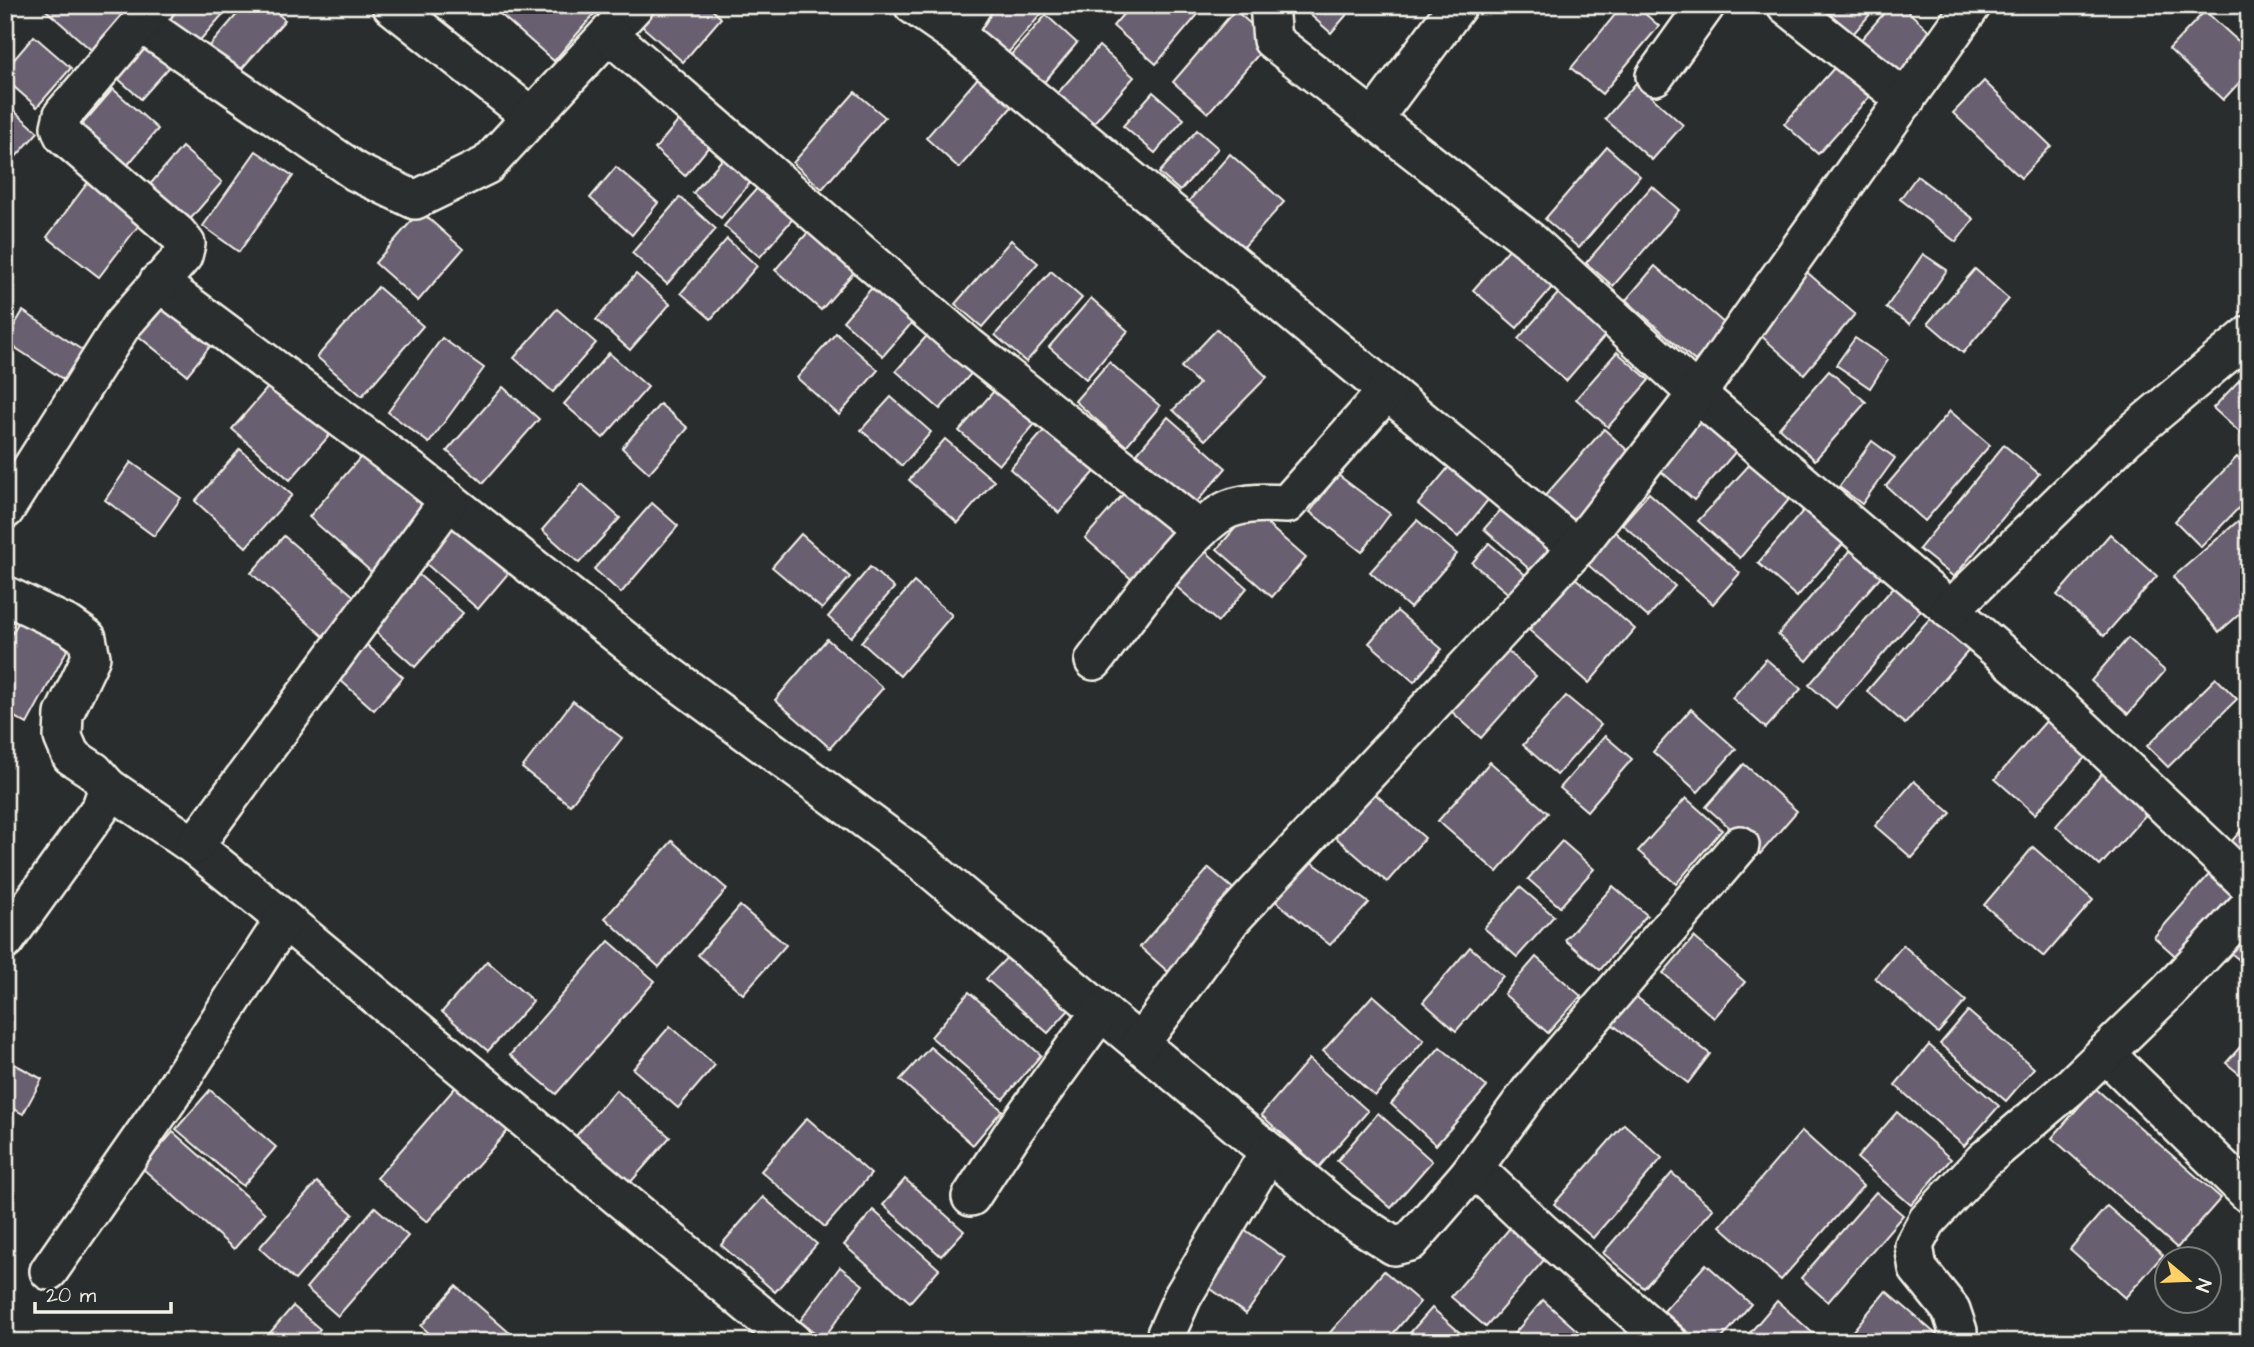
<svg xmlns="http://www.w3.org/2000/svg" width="2254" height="1347" font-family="'Architects Daughter',sans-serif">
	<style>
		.building { fill: #685f6f; stroke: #f4f1e8; stroke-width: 2 }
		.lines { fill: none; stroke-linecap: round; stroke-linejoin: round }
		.street-casing { stroke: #f4f1e8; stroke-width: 42 }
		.street { stroke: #2a2d2e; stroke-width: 37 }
	</style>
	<rect width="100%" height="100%" fill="#2a2d2e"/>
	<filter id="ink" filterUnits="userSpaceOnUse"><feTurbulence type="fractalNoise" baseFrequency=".0143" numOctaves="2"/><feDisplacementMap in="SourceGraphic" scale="14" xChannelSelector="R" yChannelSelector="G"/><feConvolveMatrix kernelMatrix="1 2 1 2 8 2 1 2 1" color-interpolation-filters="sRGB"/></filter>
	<g filter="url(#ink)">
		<g class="building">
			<polygon points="40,5 127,5 134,12 97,55"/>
			<polygon points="167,5 231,5 194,47 158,16"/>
			<polygon points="245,5 268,5 285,20 237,74 208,48"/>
			<polygon points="506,5 602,5 554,61 499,13"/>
			<polygon points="651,5 707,5 721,18 683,62 637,22"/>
			<polygon points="986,5 1049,5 1001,61 965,29"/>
			<polygon points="1131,5 1206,5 1156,64 1113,26"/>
			<polygon points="1299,5 1355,5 1331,33"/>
			<polygon points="1623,5 1635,5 1659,26 1602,94 1571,68"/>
			<polygon points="1820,5 1878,5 1853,34"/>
			<polygon points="1891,5 1901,5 1933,34 1897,76 1859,42"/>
			<polygon points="1235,10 1270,41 1208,113 1173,82"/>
			<polygon points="2205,11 2249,51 2249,72 2223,100 2169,49"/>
			<polygon points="1046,15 1077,43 1035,93 1002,65"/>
			<polygon points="34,36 71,68 37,107 5,79 5,70"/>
			<polygon points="146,40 173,63 141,99 115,76"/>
			<polygon points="1099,46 1134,77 1091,126 1056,95"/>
			<polygon points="1835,67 1869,97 1818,154 1784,124"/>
			<polygon points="983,72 1016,102 959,168 926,138"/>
			<polygon points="1984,81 2051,146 2021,178 1953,113"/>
			<polygon points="1636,83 1683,125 1652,160 1605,119"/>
			<polygon points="113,89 158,129 126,167 80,127"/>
			<polygon points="855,92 885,117 822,189 793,163"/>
			<polygon points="1153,92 1184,119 1155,153 1123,126"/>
			<polygon points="5,103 38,132 5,169"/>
			<polygon points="685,113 715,139 685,176 655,149"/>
			<polygon points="1197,130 1218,148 1180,191 1159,173"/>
			<polygon points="182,147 222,182 187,223 147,188"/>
			<polygon points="1607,147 1640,176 1579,248 1545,219"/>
			<polygon points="732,148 759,172 721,218 693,193"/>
			<polygon points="256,151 293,176 239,252 203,226"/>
			<polygon points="1230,154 1284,202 1242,249 1188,202"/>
			<polygon points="616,167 658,203 632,235 590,198"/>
			<polygon points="1917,176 1974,219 1956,242 1900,199"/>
			<polygon points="767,177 802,208 760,257 724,226"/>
			<polygon points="89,181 142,221 99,277 47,237"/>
			<polygon points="1652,186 1679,210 1613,286 1586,263"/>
			<polygon points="680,197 716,229 667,284 632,253"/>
			<polygon points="420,211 463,249 418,301 375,263"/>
			<polygon points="817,222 863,262 821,310 775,270"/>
			<polygon points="727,239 757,266 711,319 681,293"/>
			<polygon points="1011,240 1038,263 982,327 955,304"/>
			<polygon points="1510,248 1553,286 1517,328 1473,290"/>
			<polygon points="1923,254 1947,270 1910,324 1886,308"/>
			<polygon points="1655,266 1682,290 1684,288 1733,331 1708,358 1702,353 1695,361 1626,300"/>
			<polygon points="1801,267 1855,314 1804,374 1750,326"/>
			<polygon points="1975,269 2009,299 1963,353 1928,323"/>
			<polygon points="1051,271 1082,298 1026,362 995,335"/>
			<polygon points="636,274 670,304 630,350 596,320"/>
			<polygon points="883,275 923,310 883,356 843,321"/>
			<polygon points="378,287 423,326 362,396 317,357"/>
			<polygon points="1562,289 1609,331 1566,381 1518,339"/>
			<polygon points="165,290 220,334 187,375 132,331"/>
			<polygon points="1091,298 1128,331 1086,379 1049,347"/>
			<polygon points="557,309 596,343 553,392 514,358"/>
			<polygon points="23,311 85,352 66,381 5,341"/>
			<polygon points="938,323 982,361 940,409 896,371"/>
			<polygon points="1217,329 1267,377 1205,440 1173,410 1199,384 1181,367"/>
			<polygon points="836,333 878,370 839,415 797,378"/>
			<polygon points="442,338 484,368 429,443 388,412"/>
			<polygon points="1855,338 1888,360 1870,388 1836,365"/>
			<polygon points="1617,352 1649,380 1608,427 1576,399"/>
			<polygon points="609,353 648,387 603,438 564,404"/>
			<polygon points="1109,362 1160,406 1126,446 1075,401"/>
			<polygon points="2249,370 2249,441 2213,408"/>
			<polygon points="1829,371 1866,402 1815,460 1779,428"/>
			<polygon points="276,378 335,429 290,480 232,429"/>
			<polygon points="1001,383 1041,417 999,465 959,431"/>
			<polygon points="503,387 539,419 483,483 447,451"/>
			<polygon points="891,397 931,432 902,466 861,430"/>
			<polygon points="660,404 688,428 649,473 622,448"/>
			<polygon points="1705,409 1743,443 1694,500 1656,467"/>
			<polygon points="1950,411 1990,445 1925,521 1886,486"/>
			<polygon points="1056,417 1105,460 1059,513 1010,469"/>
			<polygon points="1168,417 1226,468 1195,504 1137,453"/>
			<polygon points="1604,429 1636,458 1579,530 1543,498"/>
			<polygon points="945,439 994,481 958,523 909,480"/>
			<polygon points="1872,441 1895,458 1862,504 1839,487"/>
			<polygon points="2004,445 2039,474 1954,577 1919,549"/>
			<polygon points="240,449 292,495 246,547 195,501"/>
			<polygon points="365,452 432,512 376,576 309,517"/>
			<polygon points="2237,457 2249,468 2249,497 2201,547 2175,521"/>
			<polygon points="131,462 181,498 154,536 105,500"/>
			<polygon points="1453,462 1492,495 1458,537 1418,504"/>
			<polygon points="1752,462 1791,497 1740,558 1698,521"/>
			<polygon points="1338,475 1390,514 1362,552 1310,512"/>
			<polygon points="582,484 620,518 579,563 542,530"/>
			<polygon points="1125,492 1178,538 1138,585 1085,538"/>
			<polygon points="1649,493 1740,573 1713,604 1622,524"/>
			<polygon points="1513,496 1567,544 1538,577 1484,529"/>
			<polygon points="1815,497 1854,531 1797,597 1758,563"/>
			<polygon points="652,503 678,526 621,593 594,569"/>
			<polygon points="457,510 517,563 478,609 417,556"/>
			<polygon points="1251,510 1306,558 1272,597 1217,549"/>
			<polygon points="1417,520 1457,554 1410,608 1370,572"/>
			<polygon points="2238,521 2249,535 2249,606 2219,632 2173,577"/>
			<polygon points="1615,532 1675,586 1648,617 1587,564"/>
			<polygon points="801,534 850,577 822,609 772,567"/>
			<polygon points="2110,534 2157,576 2104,636 2057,595"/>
			<polygon points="284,536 356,598 323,636 251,573"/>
			<polygon points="1195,542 1247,588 1218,622 1165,577"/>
			<polygon points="1489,543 1539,587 1523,606 1472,563"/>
			<polygon points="1851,550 1881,576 1807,661 1778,635"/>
			<polygon points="870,567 894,588 851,637 828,617"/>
			<polygon points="411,568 463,613 415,667 364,622"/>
			<polygon points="1574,577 1635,629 1589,683 1529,630"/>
			<polygon points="914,582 952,615 900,676 861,642"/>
			<polygon points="1897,583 1924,607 1836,708 1809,685"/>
			<polygon points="1938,609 1976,642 1905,724 1867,691"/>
			<polygon points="1397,611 1442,649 1414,682 1369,643"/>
			<polygon points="23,614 72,641 27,724 5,712 5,646"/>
			<polygon points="2128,638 2165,671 2128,714 2091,681"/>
			<polygon points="360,639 403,677 374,710 331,672"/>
			<polygon points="827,639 883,688 830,748 775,700"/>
			<polygon points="1505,649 1536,676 1481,738 1451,711"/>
			<polygon points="1766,659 1801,689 1766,728 1732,698"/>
			<polygon points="2216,678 2237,699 2168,767 2147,746"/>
			<polygon points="1566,696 1601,725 1557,775 1523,745"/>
			<polygon points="573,701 622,738 570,805 522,768"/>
			<polygon points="1691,709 1736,749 1698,792 1653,752"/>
			<polygon points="2055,711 2095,746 2035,814 1995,779"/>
			<polygon points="1605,736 1632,759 1587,811 1560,788"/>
			<polygon points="1490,762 1548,813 1497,872 1438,821"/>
			<polygon points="2112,762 2157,802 2100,866 2056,826"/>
			<polygon points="1744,764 1797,811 1760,854 1706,807"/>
			<polygon points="1914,781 1951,813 1912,858 1875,826"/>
			<polygon points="1372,791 1425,838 1387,882 1333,835"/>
			<polygon points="1686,798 1722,830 1676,884 1638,851"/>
			<polygon points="2249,821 2249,870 2225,849"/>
			<polygon points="672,841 727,889 659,967 605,918"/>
			<polygon points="1562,841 1594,869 1560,907 1528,879"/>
			<polygon points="2033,847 2093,900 2044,957 1984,905"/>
			<polygon points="1307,859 1369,903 1330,945 1273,899"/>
			<polygon points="1209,868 1243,897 1174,977 1140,947"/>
			<polygon points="2213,870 2240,893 2181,961 2154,937"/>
			<polygon points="1613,886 1647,915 1600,970 1565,940"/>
			<polygon points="1520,887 1554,916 1517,957 1484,928"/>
			<polygon points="740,906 786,945 743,994 698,955"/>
			<polygon points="2249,924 2249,968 2226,949"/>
			<polygon points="1694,937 1745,982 1714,1018 1663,973"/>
			<polygon points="609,941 655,981 556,1094 510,1055"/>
			<polygon points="1903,945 1966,1001 1938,1033 1875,978"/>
			<polygon points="1470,947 1503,976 1456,1031 1423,1002"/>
			<polygon points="1016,948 1078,1000 1048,1033 986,979"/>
			<polygon points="1536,957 1581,996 1548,1033 1504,994"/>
			<polygon points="487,961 533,1001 488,1051 442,1012"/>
			<polygon points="969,992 1041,1055 1003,1099 931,1037"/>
			<polygon points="1630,992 1710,1054 1688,1083 1608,1021"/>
			<polygon points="1373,995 1424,1040 1375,1096 1323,1051"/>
			<polygon points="1968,1011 2034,1068 2006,1101 1940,1044"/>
			<polygon points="670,1026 715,1065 678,1108 633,1069"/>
			<polygon points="2249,1037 2249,1082 2226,1063"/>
			<polygon points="1929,1045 1999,1106 1964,1146 1895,1085"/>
			<polygon points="930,1047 1002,1110 973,1145 900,1080"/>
			<polygon points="1440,1047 1487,1087 1436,1145 1391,1104"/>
			<polygon points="5,1059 42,1079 23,1114 5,1104"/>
			<polygon points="1309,1059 1368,1111 1319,1167 1261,1115"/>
			<polygon points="460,1082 512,1126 427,1222 377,1178"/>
			<polygon points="2095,1088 2221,1198 2177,1248 2052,1138"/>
			<polygon points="210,1090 276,1147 243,1186 176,1129"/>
			<polygon points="616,1090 670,1137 629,1184 575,1137"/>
			<polygon points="1897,1112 1951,1159 1911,1205 1857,1158"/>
			<polygon points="1378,1113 1432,1161 1391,1208 1337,1161"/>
			<polygon points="807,1118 871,1174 825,1227 761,1171"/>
			<polygon points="1624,1124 1662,1158 1593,1238 1554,1204"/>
			<polygon points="1802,1131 1863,1186 1781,1280 1720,1226"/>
			<polygon points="173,1132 265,1213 234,1249 142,1168"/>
			<polygon points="1672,1173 1713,1209 1644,1288 1603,1253"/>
			<polygon points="905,1179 964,1231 941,1256 883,1205"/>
			<polygon points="317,1182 353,1214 295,1280 259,1248"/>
			<polygon points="1876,1192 1903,1215 1828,1302 1801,1278"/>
			<polygon points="763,1197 817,1244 775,1292 721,1245"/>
			<polygon points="2107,1206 2163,1255 2125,1298 2070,1249"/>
			<polygon points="375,1207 408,1236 338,1316 306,1288"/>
			<polygon points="873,1210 939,1269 910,1302 844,1245"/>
			<polygon points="1515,1222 1550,1253 1486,1327 1451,1297"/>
			<polygon points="1237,1224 1285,1258 1246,1314 1197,1279"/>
			<polygon points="1706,1264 1751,1304 1719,1342 1699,1342 1664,1311"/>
			<polygon points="840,1267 863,1285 823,1339 800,1321"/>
			<polygon points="1384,1271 1420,1302 1386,1342 1330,1342 1325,1338"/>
			<polygon points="456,1286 511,1334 503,1342 439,1342 421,1326"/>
			<polygon points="1886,1291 1937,1335 1931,1342 1862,1342 1851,1333"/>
			<polygon points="1543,1300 1590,1342 1507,1342"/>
			<polygon points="1777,1301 1816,1336 1811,1342 1742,1342"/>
			<polygon points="293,1306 320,1329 309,1342 262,1342"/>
			<polygon points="1432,1308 1465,1337 1462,1342 1402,1342"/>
		</g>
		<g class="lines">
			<g class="street-casing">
				<g id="street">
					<polyline points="391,5 532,117"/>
					<polyline points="913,5 955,34 1577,548"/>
					<polyline points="1269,5 1272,40 1529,240 1697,394 2019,668 2249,885"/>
					<polyline points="1786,5 1906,100"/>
					<polyline points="142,24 356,172 415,200 487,165 635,5"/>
					<polyline points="609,34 968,346 1200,530"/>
					<polyline points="955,34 973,5"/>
					<polyline points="1655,76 1706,5"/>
					<polyline points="1374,118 1458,5"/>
					<polyline points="158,282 413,472 666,673 915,856 1341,1212 1394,1246 1410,1242 1469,1174 1487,1180 1541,1231 1668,1342"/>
					<polyline points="5,510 122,325 183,256 186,244 178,234 63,135 60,127 63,114 156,5"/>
					<polyline points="5,595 70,626 87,638 91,657 64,714 63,737 71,756 94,771 108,787 101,807 5,941"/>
					<polyline points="1950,610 2126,438 2249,335"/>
					<path d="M 1094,661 C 1121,625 1191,525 1229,509 C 1247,502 1267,503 1287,504 L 1387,391"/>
					<polyline points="108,787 194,846 252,893 793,1342"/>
					<polyline points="194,846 449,500"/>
					<polyline points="1140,1044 1231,920 1577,548 1697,394 1972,5"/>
					<polyline points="2105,1053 2249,1194"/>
					<polyline points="1469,1174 1530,1091 1740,845"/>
					<polyline points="971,1197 1014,1131 1101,1011"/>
					<polyline points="49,1271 167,1101 284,920"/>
					<polyline points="1165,1342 1166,1334 1183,1296 1269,1152"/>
					<polyline points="1955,1342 1958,1331 1951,1310 1918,1269 1914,1245 1927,1221 1984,1160 2069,1088 2168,992 2249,906"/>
				</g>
			</g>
			<use href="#street" class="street"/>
		</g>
	</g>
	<rect width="2254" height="1347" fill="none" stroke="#2a2d2e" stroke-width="28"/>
	<rect x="14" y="14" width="2226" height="1319" fill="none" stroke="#f4f1e8" stroke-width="2.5" filter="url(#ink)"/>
	<g transform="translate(2188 1280) rotate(109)"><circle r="33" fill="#2a2d2e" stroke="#7b7b78" stroke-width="2"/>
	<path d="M0-5L12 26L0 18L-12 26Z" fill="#ffd166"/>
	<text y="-10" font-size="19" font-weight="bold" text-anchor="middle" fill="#f4f1e8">N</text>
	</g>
	<path d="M35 1302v10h136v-10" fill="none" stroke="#f4f1e8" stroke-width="3.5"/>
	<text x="46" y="1302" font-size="21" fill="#f4f1e8" stroke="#2a2d2e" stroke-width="5" paint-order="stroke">20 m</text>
</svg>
